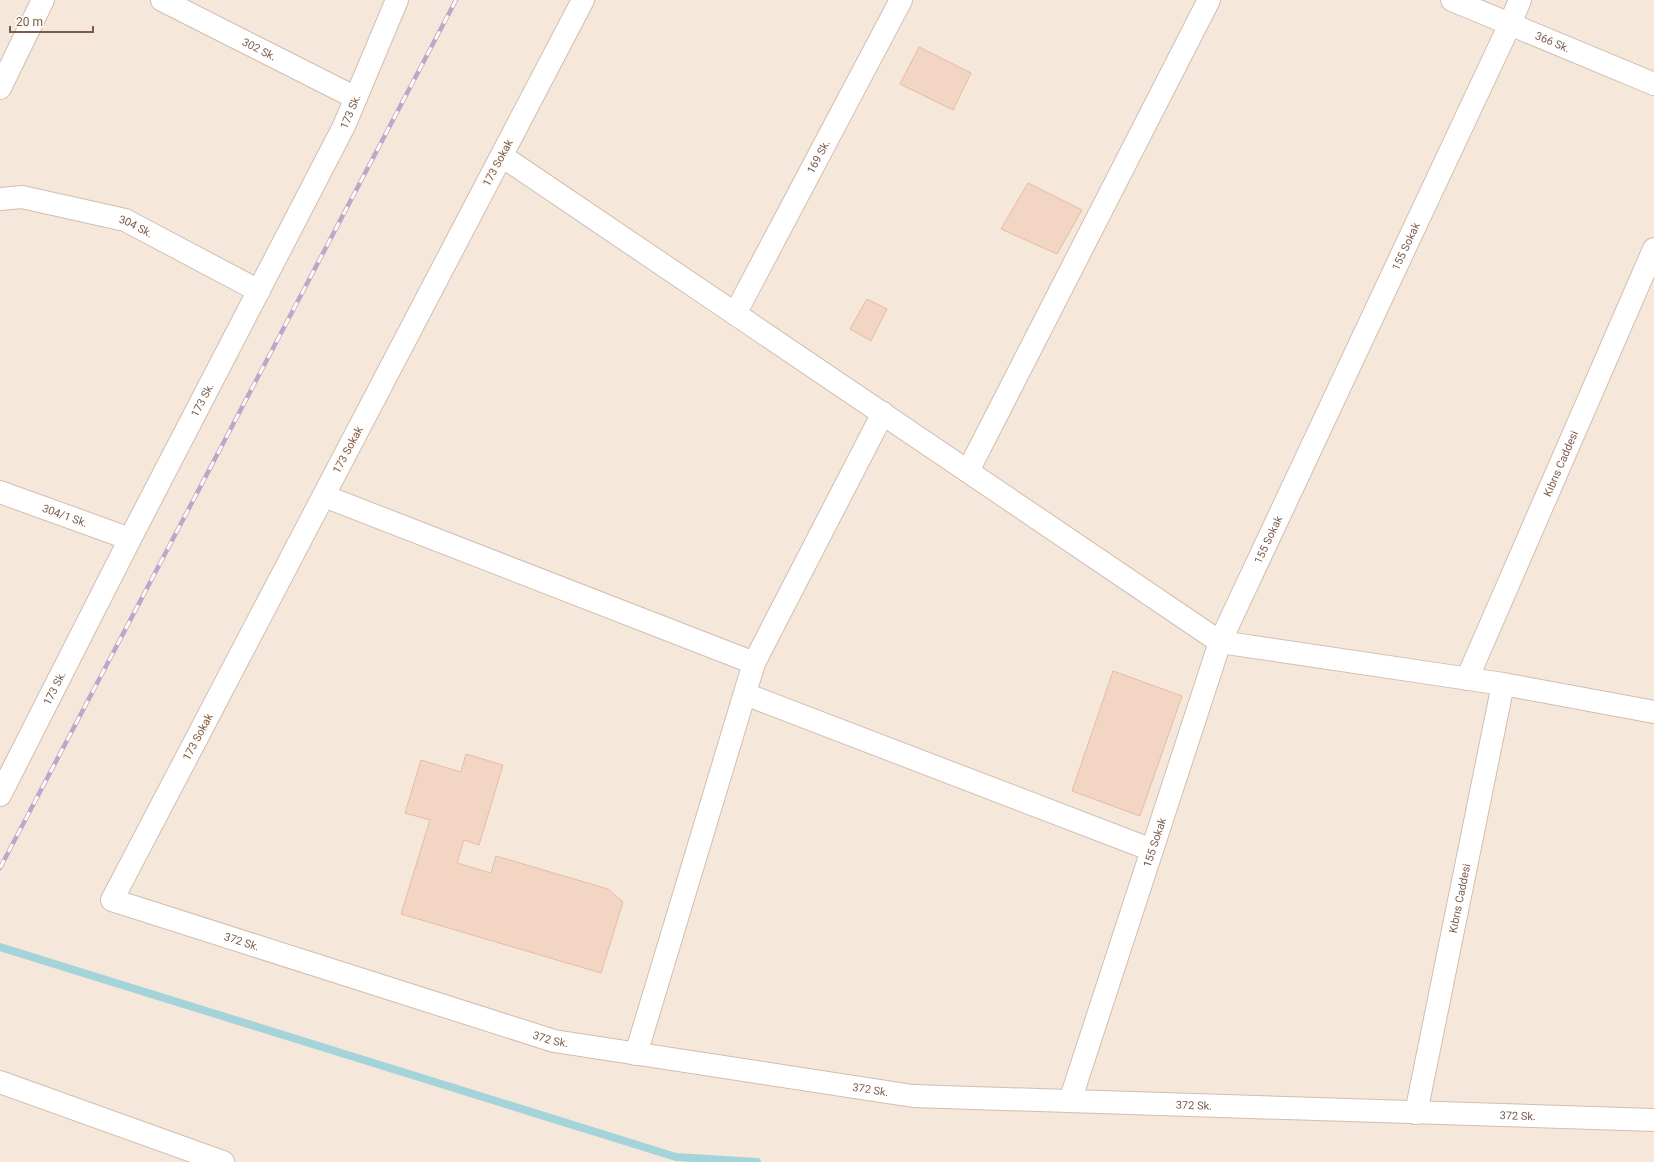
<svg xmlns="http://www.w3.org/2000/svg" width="1654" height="1162" font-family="Roboto,sans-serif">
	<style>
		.residential { fill: #f5e8da }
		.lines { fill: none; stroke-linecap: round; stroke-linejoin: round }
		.stream { stroke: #a5d3da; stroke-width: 8 }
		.building { fill: #f3d5c3; stroke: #e6bba3 }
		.minor-casing { stroke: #d1beb0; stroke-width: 24 }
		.minor { stroke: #fff; stroke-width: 22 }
		.rail-casing { stroke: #b9a8c9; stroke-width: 4.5 }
		.rail { stroke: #fffaf3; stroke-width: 3; stroke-dasharray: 9; stroke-linecap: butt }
		.labels { text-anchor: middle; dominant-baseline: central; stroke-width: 3.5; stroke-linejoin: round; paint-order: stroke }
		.street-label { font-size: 11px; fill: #7a5c4d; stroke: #fffaf3 }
	</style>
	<rect width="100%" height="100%" fill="#fdf6ec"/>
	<rect class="residential" x="0" y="0" width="1654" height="1162"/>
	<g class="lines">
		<polyline class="stream" points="0,947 676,1157 757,1162"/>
	</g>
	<g class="building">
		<polygon points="919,47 971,73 953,110 900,84"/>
		<polygon points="1028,183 1082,210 1057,254 1001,229"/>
		<polygon points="867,299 887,309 871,341 850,329"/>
		<polygon points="1113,671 1182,696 1140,816 1072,791"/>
		<polygon points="466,754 503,765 479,845 464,840 457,863 491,873 496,856 608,889 623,902 601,973 401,914 430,820 405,813 421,760 461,772"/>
	</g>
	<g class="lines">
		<g class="minor-casing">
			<g id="minor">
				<path id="s1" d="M 162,0 L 356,98"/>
				<path id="s2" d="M 583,0 L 112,900 L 554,1041 L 913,1096 L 1654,1120"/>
				<path id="s3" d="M 1452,0 L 1654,84"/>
				<polyline points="0,88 43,0"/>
				<polyline points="502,156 1220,642 1503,684 1654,712"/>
				<path id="s4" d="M 0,199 L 22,197 L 125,220 L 259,291"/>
				<path id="s5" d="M 735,314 L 901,0"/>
				<polyline points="968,471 1209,0"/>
				<path id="s6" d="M 0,492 L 130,539"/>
				<polyline points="324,496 754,663"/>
				<path id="s7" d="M 1467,679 L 1654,249"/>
				<polyline points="745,694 1152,850"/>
				<path id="s8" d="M 0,795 L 130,539 L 344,126 L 397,0"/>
				<polyline points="636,1054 754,663 883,413"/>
				<polyline points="0,1082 223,1162"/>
				<path id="s9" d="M 1070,1101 L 1220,642 L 1510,24 L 1520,0"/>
				<path id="s10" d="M 1416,1113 L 1503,684"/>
			</g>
		</g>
		<use href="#minor" class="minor"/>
		<g class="rail-casing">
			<polyline id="rail" points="0,868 456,0"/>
		</g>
		<use href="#rail" class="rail"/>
	</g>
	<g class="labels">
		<g class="street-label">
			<text stroke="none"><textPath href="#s3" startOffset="109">366 Sk.</textPath></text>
			<text stroke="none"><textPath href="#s1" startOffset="109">302 Sk.</textPath></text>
			<text stroke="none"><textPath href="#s8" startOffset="768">173 Sk.</textPath></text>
			<text stroke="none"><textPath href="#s5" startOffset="178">169 Sk.</textPath></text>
			<text transform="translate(498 163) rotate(-62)">173 Sokak</text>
			<text stroke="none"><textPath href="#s4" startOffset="140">304 Sk.</textPath></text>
			<text stroke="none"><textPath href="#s9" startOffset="920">155 Sokak</textPath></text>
			<text stroke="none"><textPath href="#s8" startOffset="444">173 Sk.</textPath></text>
			<text transform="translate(348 450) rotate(-62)">173 Sokak</text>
			<text stroke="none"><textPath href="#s7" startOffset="235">Kıbrıs Caddesi</textPath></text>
			<text stroke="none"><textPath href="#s6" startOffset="69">304/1 Sk.</textPath></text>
			<text stroke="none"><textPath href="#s9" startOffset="596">155 Sokak</textPath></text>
			<text stroke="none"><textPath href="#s8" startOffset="120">173 Sk.</textPath></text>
			<text transform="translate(198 737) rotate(-62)">173 Sokak</text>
			<text stroke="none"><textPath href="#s9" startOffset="272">155 Sokak</textPath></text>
			<text stroke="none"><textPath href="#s10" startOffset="219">Kıbrıs Caddesi</textPath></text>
			<text stroke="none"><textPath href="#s2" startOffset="1152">372 Sk.</textPath></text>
			<text stroke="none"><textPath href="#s2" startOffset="1476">372 Sk.</textPath></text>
			<text stroke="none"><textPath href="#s2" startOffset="1800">372 Sk.</textPath></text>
			<text stroke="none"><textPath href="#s2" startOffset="2124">372 Sk.</textPath></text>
			<text stroke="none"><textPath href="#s2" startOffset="2448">372 Sk.</textPath></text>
		</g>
	</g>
	<path d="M10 26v6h83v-6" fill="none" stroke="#7a5c4d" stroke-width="2"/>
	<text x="16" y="26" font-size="12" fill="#7a5c4d" stroke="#fffaf3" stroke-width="3" paint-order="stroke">20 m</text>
</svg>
